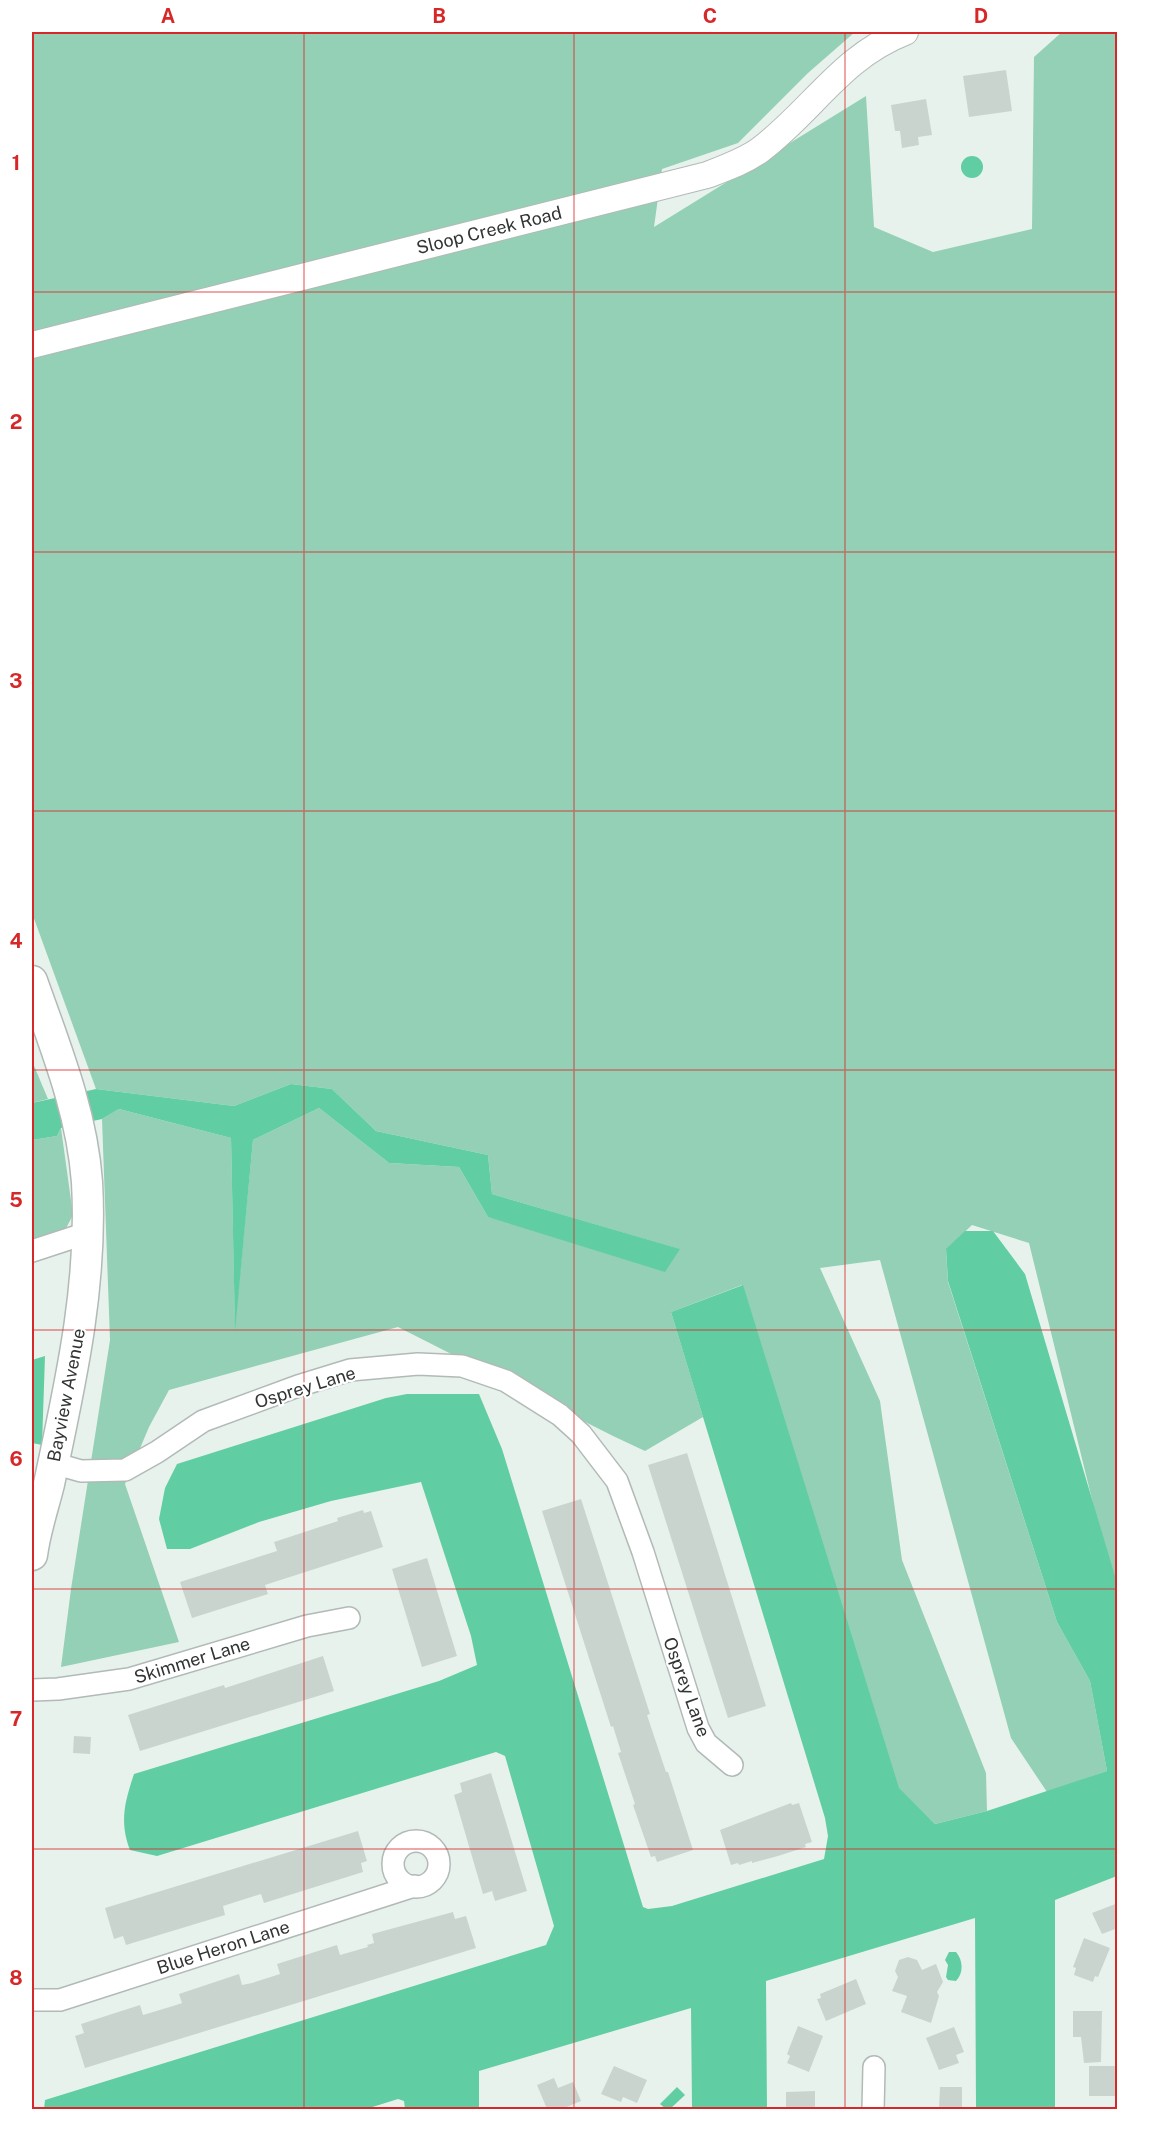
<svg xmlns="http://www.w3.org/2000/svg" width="1149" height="2141" font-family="'Public Sans',sans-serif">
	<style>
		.green { fill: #93d0b5 }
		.water { fill: #61cda3 }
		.building { fill: #cad4cf }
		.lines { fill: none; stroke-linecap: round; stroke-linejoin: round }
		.minor-casing { stroke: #b1bab6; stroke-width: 24 }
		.tertiary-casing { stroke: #b1bab6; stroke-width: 28 }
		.secondary-casing { stroke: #b1bab6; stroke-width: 33 }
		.minor { stroke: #fff; stroke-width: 21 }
		.tertiary { stroke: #fff; stroke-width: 26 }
		.secondary { stroke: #fff; stroke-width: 30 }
		.grid { fill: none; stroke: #d62828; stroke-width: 1.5; stroke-opacity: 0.55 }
		.labels { text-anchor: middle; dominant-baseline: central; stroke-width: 4.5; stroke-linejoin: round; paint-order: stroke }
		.street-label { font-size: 18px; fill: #313533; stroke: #fff }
		.neatline { fill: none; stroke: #d62828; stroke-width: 2 }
		.grid-label { font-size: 20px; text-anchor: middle; font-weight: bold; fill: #d62828 }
	</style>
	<rect width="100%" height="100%" fill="#e8f2ed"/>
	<g class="green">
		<polygon points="32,32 855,32 808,73 738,143 662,169 654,227 866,96 874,227 933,252 1032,229 1034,57 1062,32 1117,32 1117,1601 1029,1243 972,1225 946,1250 948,1282 1057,1622 1090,1681 1107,1771 1047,1792 1011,1738 880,1260 820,1268 880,1401 902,1560 986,1773 987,1811 935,1824 898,1788 742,1285 671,1312 703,1417 645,1451 613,1436 398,1327 169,1390 149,1427 125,1484 179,1642 61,1667 71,1589 110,1340 102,1119 119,1109 231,1138 235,1324 253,1140 319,1108 389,1163 459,1167 488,1217 679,1249 492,1194 488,1155 376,1131 332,1089 291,1084 234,1106 96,1089 32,913"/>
		<polygon points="32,1061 48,1099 32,1103"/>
		<polygon points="61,1128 73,1215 64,1232 32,1242 32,1140 57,1136"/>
	</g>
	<g class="water">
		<circle cx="972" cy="167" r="11"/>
		<polygon points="291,1084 332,1089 376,1131 488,1155 492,1194 680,1249 665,1272 488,1217 459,1167 389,1163 319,1108 253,1140 235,1331 231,1138 119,1109 102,1119 61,1128 57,1136 32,1140 32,1103 96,1089 234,1106"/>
		<path d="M 965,1231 L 993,1231 L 1025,1274 L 1117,1583 L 1117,1876 L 1055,1900 L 1055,2109 L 976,2109 L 975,1918 L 766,1981 L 767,2109 L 692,2109 L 691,2008 L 479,2071 L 479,2109 L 405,2109 L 404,2101 L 398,2099 L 363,2110 L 44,2109 L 45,2100 L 546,1945 L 554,1926 L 505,1756 L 496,1752 L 157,1856 L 130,1850 C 119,1822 125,1801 134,1774 L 439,1681 L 477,1665 L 471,1636 L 421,1482 L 331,1501 L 259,1522 L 190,1549 L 167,1549 L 159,1519 L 165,1488 L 177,1464 L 386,1398 L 407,1394 L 479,1394 L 502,1449 L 643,1907 L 648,1909 L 672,1906 L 824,1859 L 828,1836 L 825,1818 L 671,1312 L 743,1285 L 899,1788 L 935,1824 L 987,1811 L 1107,1771 L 1090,1681 L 1057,1622 L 948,1281 L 946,1249 Z"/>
		<polygon points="45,1356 42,1445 32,1443 32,1360"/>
		<path d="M 949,1952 L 956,1952 C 963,1960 964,1973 956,1981 L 948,1980 L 946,1977 L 948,1965 L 945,1960 Z"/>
		<polygon points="677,2087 685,2095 670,2109 666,2109 660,2104"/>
	</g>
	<g class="building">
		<polygon points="1006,70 1012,111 969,117 963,76"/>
		<polygon points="926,99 932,135 918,137 919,145 902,148 900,131 895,131 891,105"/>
		<polygon points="687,1453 766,1706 728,1718 648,1465"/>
		<polygon points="581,1499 650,1714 647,1715 666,1772 668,1772 693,1850 657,1862 655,1856 651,1857 633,1805 635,1804 618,1753 621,1752 613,1726 611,1727 542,1511"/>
		<polygon points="363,1510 364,1513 371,1511 383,1547 265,1585 268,1594 192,1618 180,1582 277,1551 274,1542 338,1521 337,1518"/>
		<polygon points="427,1558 457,1656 422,1667 392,1569"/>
		<polygon points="323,1656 334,1691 140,1751 128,1715 224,1685 225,1688"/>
		<polygon points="74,1736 91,1737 90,1754 73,1753"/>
		<polygon points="491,1773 527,1891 495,1901 492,1891 483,1894 454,1795 462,1792 460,1783"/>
		<polygon points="791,1803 792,1805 799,1803 812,1842 805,1844 806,1847 778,1856 752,1863 752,1861 739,1865 738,1863 731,1865 720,1830"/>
		<polygon points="358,1831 367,1861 361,1863 363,1872 264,1903 261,1894 223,1906 225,1915 126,1945 123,1936 114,1939 105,1908"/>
		<polygon points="1118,1903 1118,1928 1102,1934 1092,1913"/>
		<polygon points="453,1912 455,1919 466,1916 476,1948 85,2068 75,2036 84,2033 81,2024 140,2005 143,2015 173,2006 182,2003 179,1994 239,1974 242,1985 252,1983 280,1974 277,1964 337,1945 340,1955 368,1947 367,1945 374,1943 372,1934"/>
		<polygon points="1084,1938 1110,1948 1098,1977 1095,1976 1093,1982 1074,1975 1076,1968 1073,1967"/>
		<polygon points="908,1957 917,1960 922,1970 936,1964 943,1982 937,1992 939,1996 931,2023 901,2012 907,1996 892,1991 898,1977 895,1971 899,1960"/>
		<polygon points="856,1979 866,2004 826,2021 817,1999 821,1998 820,1994"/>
		<polygon points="1073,2011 1102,2011 1101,2062 1084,2063 1081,2037 1073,2037"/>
		<polygon points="798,2026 823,2036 809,2072 787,2063 790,2056 787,2054"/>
		<polygon points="954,2027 964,2052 956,2055 959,2063 939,2070 926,2038"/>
		<polygon points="614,2066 647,2080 637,2103 623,2097 621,2102 601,2094"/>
		<rect x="1089" y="2066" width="27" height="30"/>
		<polygon points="554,2078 558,2088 573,2082 581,2101 562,2109 547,2109 537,2085"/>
		<polygon points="940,2087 962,2087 962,2109 939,2109"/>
		<polygon points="815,2091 815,2109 786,2109 786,2092"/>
	</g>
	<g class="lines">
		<g class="minor-casing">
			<g id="minor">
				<polyline points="32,1251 87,1233"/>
				<polyline points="53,1463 81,1471 125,1470 157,1452 203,1421 298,1386 350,1370 418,1364 462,1366 506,1381 560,1415 581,1434 617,1481 643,1552 698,1728 706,1743 732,1765"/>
				<polyline points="32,1690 58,1689 129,1679 307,1626 349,1618"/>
				<circle cx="416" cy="1864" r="23"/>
				<polyline points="32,2000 60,2000 414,1886"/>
				<polyline points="873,2110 874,2067"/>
			</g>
		</g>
		<g class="tertiary-casing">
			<path id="tertiary" d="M 32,345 L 707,175 C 725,168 745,161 760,150 C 813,110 841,57 905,32"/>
		</g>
		<g class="secondary-casing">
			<path id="secondary" d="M 32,981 C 55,1046 82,1112 87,1182 C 93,1285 70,1385 49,1484 C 43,1508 35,1531 32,1555"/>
		</g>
		<use href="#minor" class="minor"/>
		<use href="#tertiary" class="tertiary"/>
		<use href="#secondary" class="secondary"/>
	</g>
	<path class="grid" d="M 304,32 L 304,2110M 574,32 L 574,2110M 845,32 L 845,2110M 32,292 L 1118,292M 32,552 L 1118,552M 32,811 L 1118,811M 32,1070 L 1118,1070M 32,1330 L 1118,1330M 32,1589 L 1118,1589M 32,1849 L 1118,1849"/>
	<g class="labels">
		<g class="street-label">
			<text transform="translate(489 230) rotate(-14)">Sloop Creek Road</text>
			<text transform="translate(305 1387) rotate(-17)">Osprey Lane</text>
			<text transform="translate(66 1395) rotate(-79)">Bayview Avenue</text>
			<text transform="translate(192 1660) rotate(-17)">Skimmer Lane</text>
			<text transform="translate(687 1687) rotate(70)">Osprey Lane</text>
			<text transform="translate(223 1947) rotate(-18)">Blue Heron Lane</text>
		</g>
	</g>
	<rect width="1149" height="2141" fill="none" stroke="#ffffff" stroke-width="66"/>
	<rect x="33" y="33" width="1083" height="2075" class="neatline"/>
	<g class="grid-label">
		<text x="168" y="23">A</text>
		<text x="439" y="23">B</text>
		<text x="710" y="23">C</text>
		<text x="981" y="23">D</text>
		<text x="16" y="170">1</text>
		<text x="16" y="429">2</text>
		<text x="16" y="688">3</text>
		<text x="16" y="948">4</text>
		<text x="16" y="1207">5</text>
		<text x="16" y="1466">6</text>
		<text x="16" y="1726">7</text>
		<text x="16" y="1985">8</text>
	</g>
</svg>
